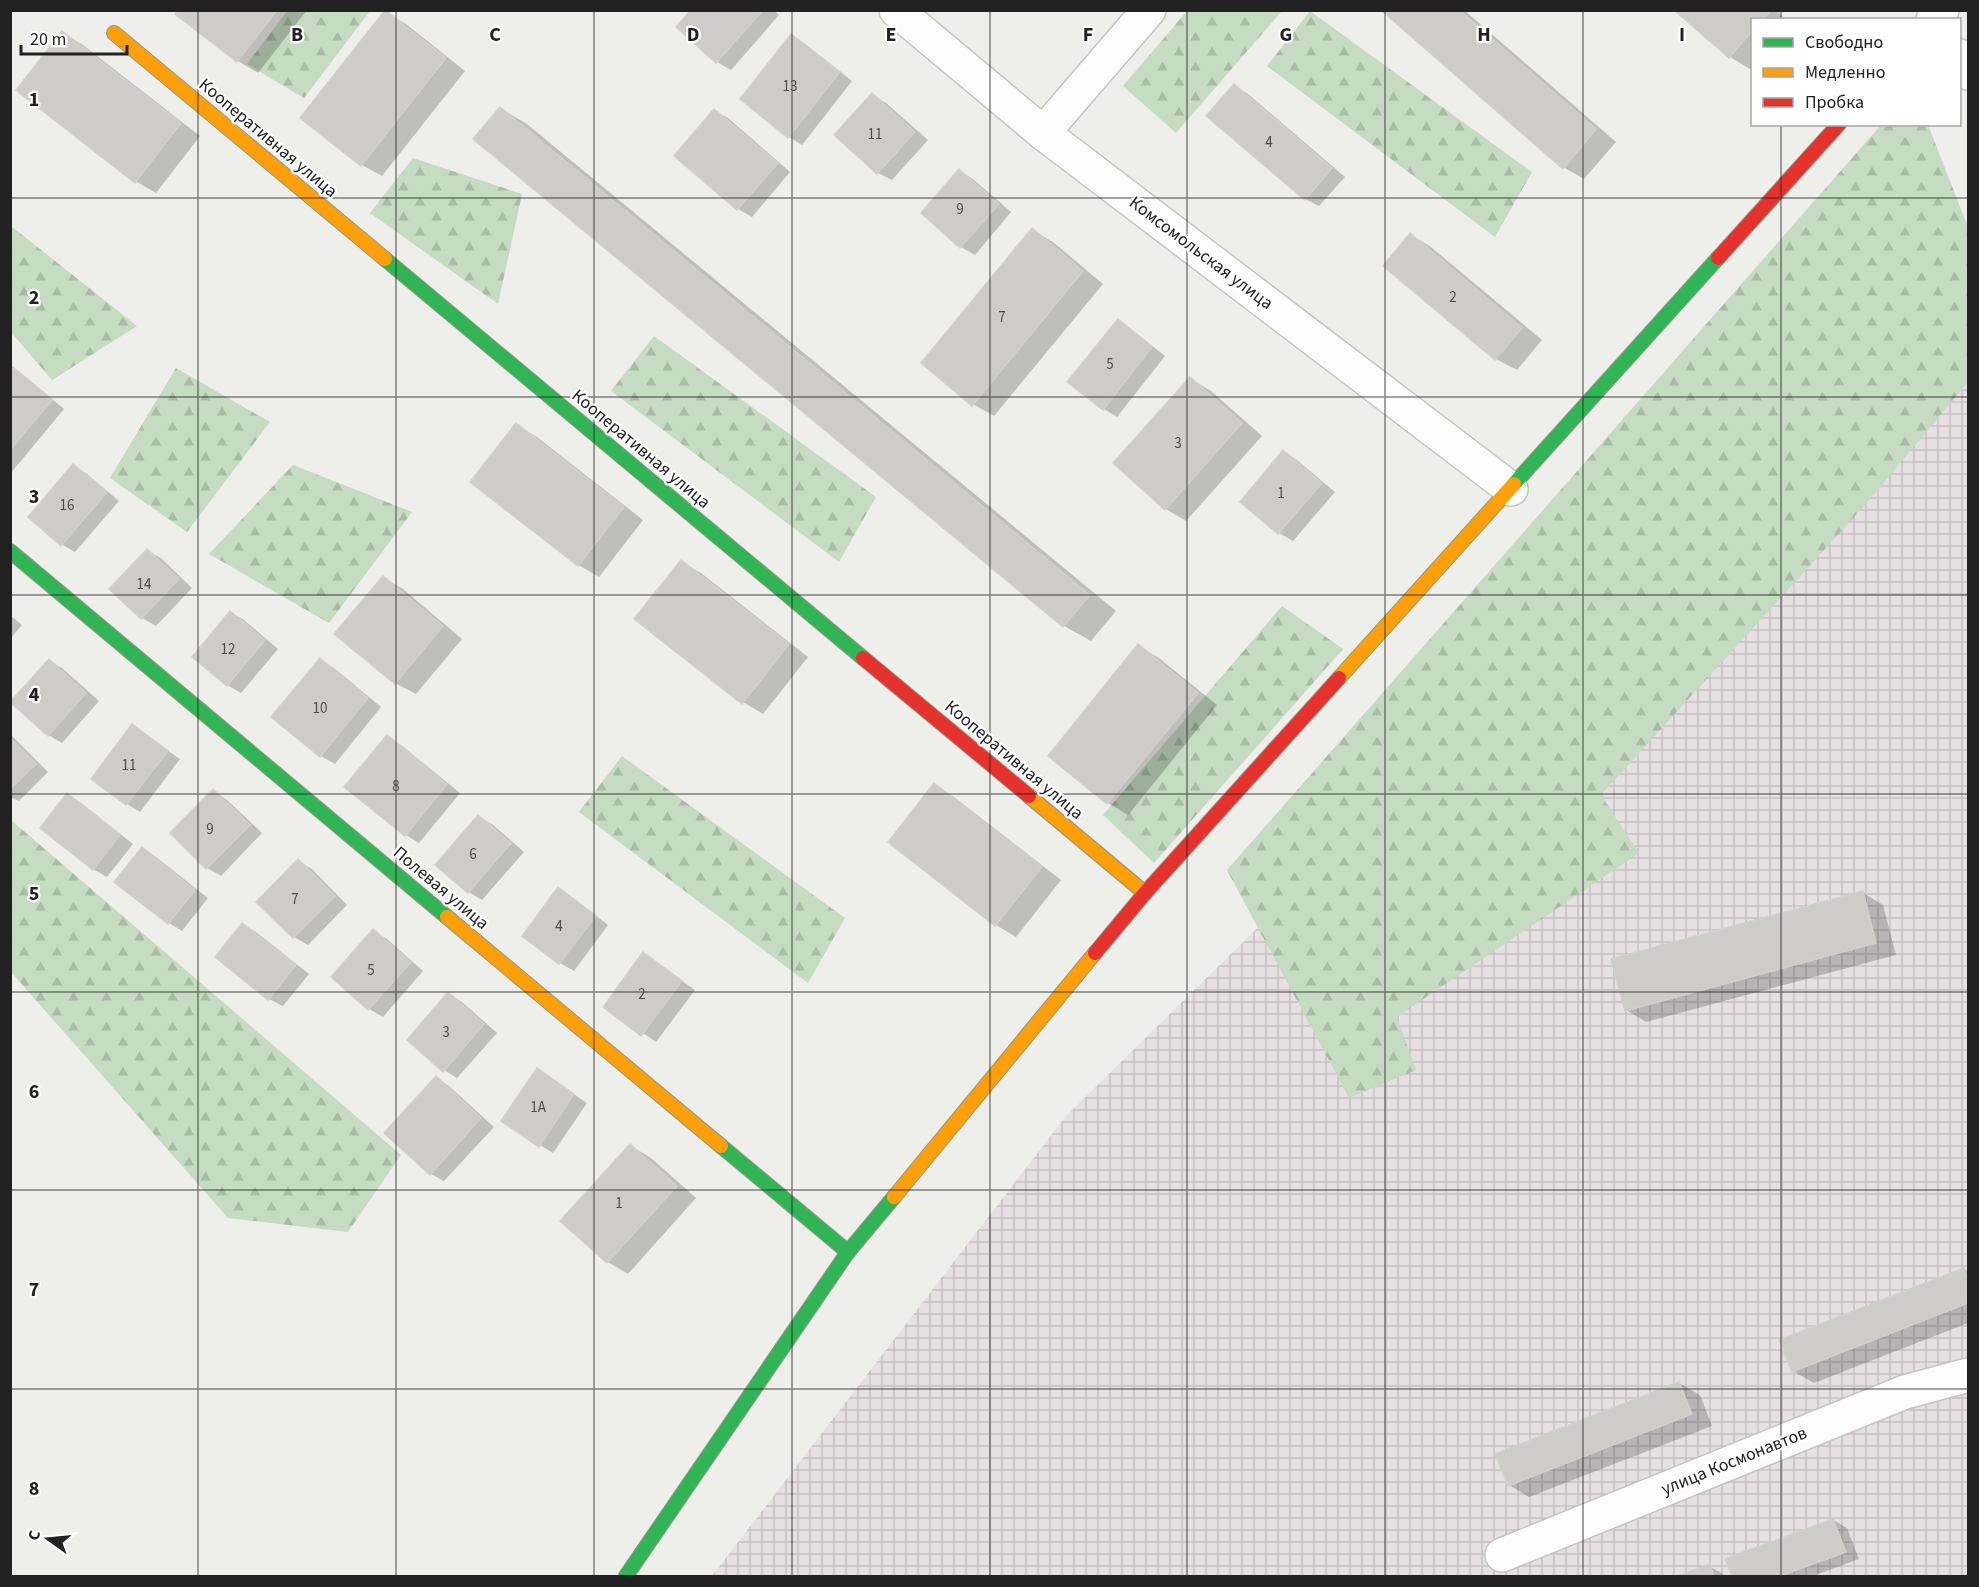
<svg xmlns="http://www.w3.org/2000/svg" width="1979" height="1587" font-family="'Source Sans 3',sans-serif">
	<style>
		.industrial { fill: url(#industrial-grid) }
		.forest { fill: url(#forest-firs) }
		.shadow { fill: #0003 }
		.building { fill: #cdccc9; stroke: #d1d0cc; stroke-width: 1.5 }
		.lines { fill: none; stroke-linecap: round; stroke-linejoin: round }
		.street-casing { stroke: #c4c4c2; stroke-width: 36 }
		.fast-casing { stroke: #919883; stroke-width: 16 }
		.slow-casing { stroke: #919883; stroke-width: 16 }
		.jam-casing { stroke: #919883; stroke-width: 16 }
		.street { stroke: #fcfcfc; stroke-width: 33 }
		.fast { stroke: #30b455; stroke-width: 14 }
		.slow { stroke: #ff9f0a; stroke-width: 14 }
		.jam { stroke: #e5322d; stroke-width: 14 }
		.grid { fill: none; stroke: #212121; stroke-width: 1.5; stroke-opacity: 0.55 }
		.labels { text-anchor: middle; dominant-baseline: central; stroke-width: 4.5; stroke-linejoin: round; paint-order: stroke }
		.number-label { font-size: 15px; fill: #4c4c4b }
		.street-label { font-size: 18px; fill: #212121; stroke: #fff }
		.grid-label { font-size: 20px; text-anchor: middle; font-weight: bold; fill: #212121; stroke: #fff; stroke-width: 4.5; stroke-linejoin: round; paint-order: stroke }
	</style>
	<defs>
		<pattern id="industrial-grid" width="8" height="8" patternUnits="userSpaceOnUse" patternTransform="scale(1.5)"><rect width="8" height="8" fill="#e7e0e2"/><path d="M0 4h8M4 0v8" fill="none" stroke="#c6c0c2"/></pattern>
		<pattern id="forest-firs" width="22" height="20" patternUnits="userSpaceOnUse" patternTransform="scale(1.5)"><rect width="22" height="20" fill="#c5dbc2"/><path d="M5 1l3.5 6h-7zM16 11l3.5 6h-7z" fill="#a9bca6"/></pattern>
	</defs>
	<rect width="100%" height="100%" fill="#eeeeea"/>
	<polygon class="industrial" points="1968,230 1968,1576 712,1576 1066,1116"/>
	<g class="forest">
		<polygon points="287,11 370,11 304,98 247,64"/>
		<polygon points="1187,11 1282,11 1176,133 1123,86"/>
		<polygon points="1310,11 1532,172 1495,237 1267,66"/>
		<polygon points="1881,125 1928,125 1968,227 1968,382 1866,504 1601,795 1639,853 1397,1017 1416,1070 1349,1098 1227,870"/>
		<polygon points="413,158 522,194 498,304 370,213"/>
		<polygon points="10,226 11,226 137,326 52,380 11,332"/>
		<polygon points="654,336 876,497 839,562 611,391"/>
		<polygon points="176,368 270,422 187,532 110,478"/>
		<polygon points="293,465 412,512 329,623 209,554"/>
		<polygon points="1282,606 1343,649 1154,863 1103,815"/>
		<polygon points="622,756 845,918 808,983 579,812"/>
		<polygon points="11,820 401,1155 348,1232 228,1218 11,972"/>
	</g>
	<g class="shadow">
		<polygon points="180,10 307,10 258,73 238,61"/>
		<polygon points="693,10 774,10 779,15 731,70 717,62 678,27"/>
		<polygon points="1383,10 1464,10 1616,142 1584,179 1563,167"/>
		<polygon points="1676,10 1776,10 1786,20 1752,20 1752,66 1750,69 1730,57"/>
		<polygon points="385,12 406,24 465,71 382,176 362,165"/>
		<polygon points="63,33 83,45 200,136 156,193 135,181"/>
		<polygon points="792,36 805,44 852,81 802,145 789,137"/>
		<polygon points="1234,86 1248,94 1345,177 1319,206 1305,199"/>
		<polygon points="872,95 886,103 928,140 892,180 878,173"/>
		<polygon points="500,108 527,124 1116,611 1091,641 1064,626"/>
		<polygon points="714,111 728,118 790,172 752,217 738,209 676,156"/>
		<polygon points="959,171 973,179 1011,212 975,255 961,247 923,213"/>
		<polygon points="1032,230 1053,242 1103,284 994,416 973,404"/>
		<polygon points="1411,235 1431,247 1542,340 1517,370 1496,359 1385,265"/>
		<polygon points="1118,321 1131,329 1165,356 1117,417 1104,409"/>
		<polygon points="13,369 26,377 64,409 10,474 10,372"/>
		<polygon points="1191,379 1211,391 1262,436 1186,521 1166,509"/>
		<polygon points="516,425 537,437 643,520 599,577 578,565"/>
		<polygon points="1284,452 1297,460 1335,492 1293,541 1279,533 1242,502"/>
		<polygon points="74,466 87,474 119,501 75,552 61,544"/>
		<polygon points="147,551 161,558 192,588 156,626 142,618 111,589"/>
		<polygon points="681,562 701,573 808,657 763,714 743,702"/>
		<polygon points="383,578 403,589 462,639 416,694 395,683"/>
		<polygon points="231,612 244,620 278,649 241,693 227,685"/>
		<polygon points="10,615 22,625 10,639"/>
		<polygon points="1139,646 1159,658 1217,705 1128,815 1108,803 1050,755"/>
		<polygon points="320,660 334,668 381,707 335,764 321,756 273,716"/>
		<polygon points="49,661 62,668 99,701 62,743 48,735"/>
		<polygon points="132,726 180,759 140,812 127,804"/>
		<polygon points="10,734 48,772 19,801 10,797"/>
		<polygon points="387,737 401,745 460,793 419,843 406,835"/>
		<polygon points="934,785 954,797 1061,880 1016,937 996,925 890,842"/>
		<polygon points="213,791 226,799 262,833 221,876 207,868 172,833"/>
		<polygon points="67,795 81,803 133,844 107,877 93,869"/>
		<polygon points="478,817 492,824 524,852 482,900 469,892"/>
		<polygon points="142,849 156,857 208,898 182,931 169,923"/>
		<polygon points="298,861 312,869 347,905 308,945 294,937 258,902"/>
		<polygon points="558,889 572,897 608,925 574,971 560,963 524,935"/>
		<polygon points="1863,893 1883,905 1896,955 1646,1022 1626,1010"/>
		<polygon points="243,925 256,932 309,974 283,1006 269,999"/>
		<polygon points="373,931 387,939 423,971 383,1017 369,1009 333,977"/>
		<polygon points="643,954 695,990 656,1042 605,1007"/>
		<polygon points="448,994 462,1002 497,1033 457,1078 444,1070"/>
		<polygon points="538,1070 587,1103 553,1153 540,1145"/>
		<polygon points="436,1078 449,1086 494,1127 444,1181 431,1174"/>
		<polygon points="631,1146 651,1158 696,1198 628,1274 608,1262"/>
		<polygon points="1964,1269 1968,1272 1968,1323 1814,1383 1793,1371"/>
		<polygon points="1679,1383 1700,1395 1712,1426 1529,1497 1509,1485"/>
		<polygon points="1833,1520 1847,1528 1859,1559 1813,1576 1734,1576 1727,1560"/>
		<polygon points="1709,1566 1723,1574 1724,1576 1681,1576"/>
	</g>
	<g class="building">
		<polygon points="178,10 277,10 237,62 175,14"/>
		<polygon points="385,10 446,58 361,166 300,118"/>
		<polygon points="691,10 763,10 716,63 676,27"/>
		<polygon points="1381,10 1459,10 1596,129 1563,169"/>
		<polygon points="1674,10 1771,10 1763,20 1752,20 1752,31 1729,58"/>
		<polygon points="62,31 181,123 135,183 16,90"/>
		<polygon points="791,34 840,72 788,138 740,99"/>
		<polygon points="1234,84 1332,168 1305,200 1206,116"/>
		<polygon points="872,93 915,132 877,174 834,135"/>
		<polygon points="500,107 1090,595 1063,627 473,139"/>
		<polygon points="714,109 778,163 737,210 674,156"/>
		<polygon points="959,169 999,204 960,248 921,213"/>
		<polygon points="1032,228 1083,271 972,406 921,363"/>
		<polygon points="1410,233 1522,328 1495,360 1383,266"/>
		<polygon points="1118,319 1152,347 1103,410 1067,382"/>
		<polygon points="13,367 52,400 10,450 10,370"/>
		<polygon points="1190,377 1242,423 1165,510 1113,463"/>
		<polygon points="516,423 624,507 578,566 470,482"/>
		<polygon points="1283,450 1322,483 1278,534 1240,502"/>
		<polygon points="73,464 107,492 61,546 28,517"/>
		<polygon points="147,549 179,579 141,619 109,589"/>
		<polygon points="681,560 789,644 742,704 634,619"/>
		<polygon points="383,576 443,626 395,684 334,634"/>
		<polygon points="230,611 265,640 227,686 192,657"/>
		<polygon points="1138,644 1198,693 1107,804 1048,756"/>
		<polygon points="320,658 368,698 320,757 271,717"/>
		<polygon points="49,659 86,693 48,736 10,702"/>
		<polygon points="132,724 168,751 126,805 91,779"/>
		<polygon points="387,735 447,784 405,836 344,787"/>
		<polygon points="10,738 36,764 10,789"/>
		<polygon points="934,783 1042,867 995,926 888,842"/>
		<polygon points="213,789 250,825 206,869 170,833"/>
		<polygon points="67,793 120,835 93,870 40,828"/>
		<polygon points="478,815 511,843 468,893 435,865"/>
		<polygon points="142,847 195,890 168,924 114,882"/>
		<polygon points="298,859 335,896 293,938 256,902"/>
		<polygon points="558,887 596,916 559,964 522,936"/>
		<polygon points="1863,891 1876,943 1625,1011 1611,959"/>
		<polygon points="242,923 296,965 268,1000 215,957"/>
		<polygon points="373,929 411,962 368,1010 331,977"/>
		<polygon points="643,952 682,981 641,1036 603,1007"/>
		<polygon points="448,992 484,1024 443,1072 407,1040"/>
		<polygon points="537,1068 574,1094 539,1147 501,1121"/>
		<polygon points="436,1076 481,1118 430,1175 384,1133"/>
		<polygon points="630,1144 677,1186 607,1263 560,1221"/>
		<polygon points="1964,1268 1968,1280 1968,1303 1792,1372 1779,1340"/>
		<polygon points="1679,1382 1692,1414 1508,1486 1495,1454"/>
		<polygon points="1833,1519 1846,1552 1780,1576 1732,1576 1725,1559"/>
		<polygon points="1710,1564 1714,1576 1677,1576"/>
	</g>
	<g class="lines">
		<g class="street-casing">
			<g id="street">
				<polyline points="896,10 1043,133 1511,489"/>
				<polyline points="1933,20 1942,10"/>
				<polyline points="1960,56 1968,73"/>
				<polyline points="1043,133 1149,10"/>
				<polyline points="1502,1555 1905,1392 1968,1375"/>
			</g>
		</g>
		<g class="fast-casing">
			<g id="fast">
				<polyline points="385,259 863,658"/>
				<polyline points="1514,484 1718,258"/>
				<polyline points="10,551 447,917"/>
				<polyline points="721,1146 848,1252"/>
				<polyline points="626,1576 848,1252 894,1197"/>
			</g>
		</g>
		<g class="slow-casing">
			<g id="slow">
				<polyline points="114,33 385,259"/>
				<polyline points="1339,678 1514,484"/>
				<polyline points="1029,796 1145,893"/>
				<polyline points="447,917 721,1146"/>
				<polyline points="894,1197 1095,953"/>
			</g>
		</g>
		<g class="jam-casing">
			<g id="jam">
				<polyline points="1718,258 1839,124"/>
				<polyline points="863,658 1029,796"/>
				<polyline points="1095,953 1145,893 1339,678"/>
			</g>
		</g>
		<use href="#street" class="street"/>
		<use href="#fast" class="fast"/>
		<use href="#slow" class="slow"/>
		<use href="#jam" class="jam"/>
	</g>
	<path class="grid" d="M 198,10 L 198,1576M 396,10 L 396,1576M 594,10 L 594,1576M 792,10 L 792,1576M 990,10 L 990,1576M 1187,10 L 1187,1576M 1385,10 L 1385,1576M 1583,10 L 1583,1576M 1781,10 L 1781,20M 1781,124 L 1781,1576M 10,198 L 1968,198M 10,397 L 1968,397M 10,595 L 1968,595M 10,794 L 1968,794M 10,992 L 1968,992M 10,1190 L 1968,1190M 10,1389 L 1968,1389"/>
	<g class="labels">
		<g class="number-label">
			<text x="790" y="86">13</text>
			<text x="875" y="134">11</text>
			<text x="1269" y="142">4</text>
			<text x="960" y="209">9</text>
			<text x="1453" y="297">2</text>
			<text x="1002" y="317">7</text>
			<text x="1110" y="364">5</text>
			<text x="1178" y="443">3</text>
			<text x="1281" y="493">1</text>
			<text x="67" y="505">16</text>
			<text x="144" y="584">14</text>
			<text x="228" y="649">12</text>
			<text x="320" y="708">10</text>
			<text x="129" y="765">11</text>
			<text x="396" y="786">8</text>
			<text x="210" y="829">9</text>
			<text x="473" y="854">6</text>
			<text x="295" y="899">7</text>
			<text x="559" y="926">4</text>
			<text x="371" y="970">5</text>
			<text x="642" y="994">2</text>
			<text x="446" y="1032">3</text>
			<text x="538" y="1107">1А</text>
			<text x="619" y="1203">1</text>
		</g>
		<g class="street-label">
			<text transform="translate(268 138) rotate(40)">Кооперативная улица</text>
			<text transform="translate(1201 253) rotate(37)">Комсомольская улица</text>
			<text transform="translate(641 449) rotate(40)">Кооперативная улица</text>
			<text transform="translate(1014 760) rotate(40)">Кооперативная улица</text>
			<text transform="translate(441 888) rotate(40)">Полевая улица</text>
			<text transform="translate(1734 1461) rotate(-22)">улица Космонавтов</text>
		</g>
	</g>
	<g class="grid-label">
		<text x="297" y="41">B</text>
		<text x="495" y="41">C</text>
		<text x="693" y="41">D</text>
		<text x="891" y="41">E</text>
		<text x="1088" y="41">F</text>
		<text x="1286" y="41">G</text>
		<text x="1484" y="41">H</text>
		<text x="1682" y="41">I</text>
		<text x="34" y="106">1</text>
		<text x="34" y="304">2</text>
		<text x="34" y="503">3</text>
		<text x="34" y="701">4</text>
		<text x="34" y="900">5</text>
		<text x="34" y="1098">6</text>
		<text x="34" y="1296">7</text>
		<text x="34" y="1495">8</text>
	</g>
	<rect width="1979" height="1587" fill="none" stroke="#212121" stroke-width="24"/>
	<rect x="1751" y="18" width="210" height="108" fill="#ffffff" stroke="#a6a6a6" stroke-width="1.5"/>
	<rect x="1763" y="38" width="30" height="9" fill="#30b455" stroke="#a6a6a6" stroke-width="1.5"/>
	<text x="1805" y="48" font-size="18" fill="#212121">Свободно</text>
	<rect x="1763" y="68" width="30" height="9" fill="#ff9f0a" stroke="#a6a6a6" stroke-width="1.5"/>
	<text x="1805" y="78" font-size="18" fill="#212121">Медленно</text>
	<rect x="1763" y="98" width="30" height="9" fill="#e5322d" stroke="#a6a6a6" stroke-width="1.5"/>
	<text x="1805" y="108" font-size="18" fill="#212121">Пробка</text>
	<g transform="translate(48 1539) rotate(285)" stroke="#ffffff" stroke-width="4.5" paint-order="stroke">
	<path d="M0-4.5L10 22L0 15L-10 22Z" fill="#212121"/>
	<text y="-9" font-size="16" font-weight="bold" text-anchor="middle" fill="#212121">С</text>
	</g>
	<path d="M21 45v9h106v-9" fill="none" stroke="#212121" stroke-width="3"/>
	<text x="30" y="45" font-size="18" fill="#212121" stroke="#ffffff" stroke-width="4.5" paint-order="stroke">20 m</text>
</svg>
